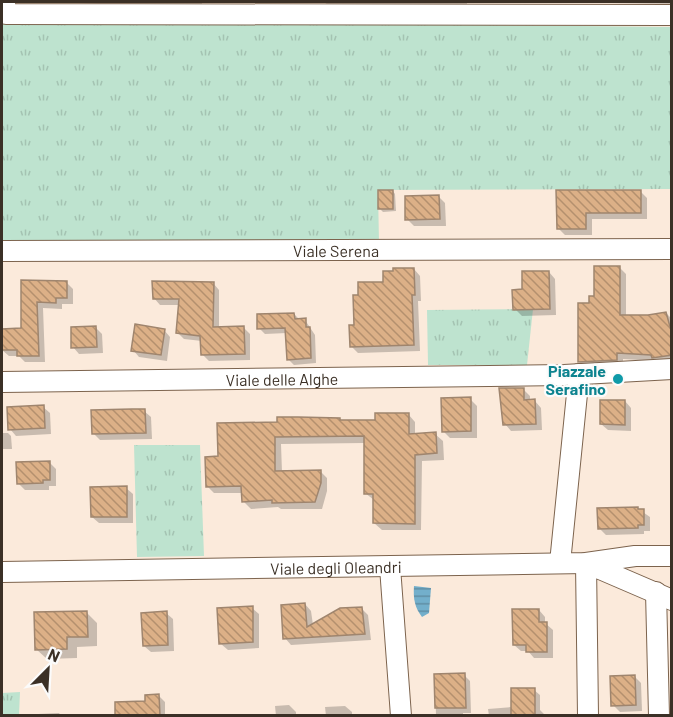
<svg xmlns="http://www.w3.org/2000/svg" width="673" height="717" font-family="Barlow,sans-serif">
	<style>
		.grass { fill: url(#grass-tufts) }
		.water { fill: url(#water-rules) }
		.shadow { fill: #0003 }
		.building { fill: url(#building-back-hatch); stroke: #9f856e; stroke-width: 1.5 }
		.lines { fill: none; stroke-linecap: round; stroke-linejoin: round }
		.minor-casing { stroke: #7c634d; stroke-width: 22 }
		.minor { stroke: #fff; stroke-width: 20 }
		.culture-dot { fill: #0f9aa8; stroke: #fbfbfb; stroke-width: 2 }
		.labels { text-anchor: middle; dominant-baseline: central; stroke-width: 4.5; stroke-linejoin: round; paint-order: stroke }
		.street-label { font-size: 16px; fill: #3b3026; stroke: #fbfbfb }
		.culture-label { font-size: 16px; font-weight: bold; fill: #0d838f; stroke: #fbfbfb; text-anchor: end }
	</style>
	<defs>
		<pattern id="grass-tufts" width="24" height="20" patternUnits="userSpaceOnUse" patternTransform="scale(1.5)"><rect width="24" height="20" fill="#bee3cf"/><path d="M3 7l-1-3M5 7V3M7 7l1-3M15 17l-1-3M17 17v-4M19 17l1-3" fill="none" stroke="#a4c3b2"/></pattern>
		<pattern id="water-rules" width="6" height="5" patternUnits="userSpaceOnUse" patternTransform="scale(1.5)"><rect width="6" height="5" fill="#73afcb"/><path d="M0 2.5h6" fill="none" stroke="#608fa5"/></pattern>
		<pattern id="building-back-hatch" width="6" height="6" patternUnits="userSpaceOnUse" patternTransform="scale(1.5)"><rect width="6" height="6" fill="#dcb087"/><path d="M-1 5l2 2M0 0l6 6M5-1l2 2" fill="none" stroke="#b4906e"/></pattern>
	</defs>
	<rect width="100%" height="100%" fill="#fbeadb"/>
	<g class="grass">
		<polygon points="2,20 671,27 671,189 378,190 379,243 2,244"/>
		<polygon points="533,309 527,365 428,365 427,310"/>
		<polygon points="134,445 200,445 204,556 137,557"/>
		<polygon points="20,692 19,715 2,715 2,693"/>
	</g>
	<path class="water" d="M 414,586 L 431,588 L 429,613 L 422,617 C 415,608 413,599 414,586 Z"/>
	<g class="shadow">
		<polygon points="75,2 225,2 225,3 202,2 202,7 99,6 98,4 77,3"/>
		<polygon points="324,2 467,2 467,4 442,4 442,8 328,5"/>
		<polygon points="549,2 672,2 672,4"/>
		<polygon points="393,191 395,194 396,211 383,212 380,209"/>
		<polygon points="640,191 647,198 647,219 592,219 592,235 565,235 558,228 558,192"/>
		<polygon points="439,197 445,203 446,226 414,226 407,219"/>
		<polygon points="619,267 626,274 626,317 648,317 666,313 672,319 672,362 623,359 623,366 586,368 579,362 591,305"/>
		<polygon points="414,269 420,276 421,301 418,301 420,351 358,353 351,346 355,326 385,283"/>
		<polygon points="549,272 555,279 556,315 522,316 515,309 523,290"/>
		<polygon points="22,282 66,282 73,289 73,304 62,304 62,309 43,308 45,362 25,362 19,356 9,356 2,350 2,330 22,329"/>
		<polygon points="213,283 219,290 219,328 244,328 250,334 250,360 209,361 202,354 202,341 184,339 177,332 180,305 160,305 154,298"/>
		<polygon points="294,314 300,320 305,320 315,335 316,363 294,365 288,359 287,333 265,334 259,328"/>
		<polygon points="96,328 102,334 103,353 79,354 73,347"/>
		<polygon points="164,330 170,337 167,361 139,357 133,350"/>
		<polygon points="523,389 530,396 530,401 535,401 541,408 542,430 511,431 505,424"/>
		<polygon points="470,399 477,406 477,438 450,438 443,431"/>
		<polygon points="625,401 631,408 631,431 608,430 601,424"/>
		<polygon points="43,407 50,413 51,434 16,436 10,429"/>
		<polygon points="144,411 151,417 152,439 100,440 93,433"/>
		<polygon points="408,414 415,422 415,435 435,434 443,441 444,460 422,461 421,530 382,530 374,523 374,500 365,493 365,443 281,444 282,472 320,471 327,478 327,491 322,509 281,509 278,507 251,509 243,501 243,493 214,493 207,486 220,458 219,424 377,422"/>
		<polygon points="2,433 8,433 11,436 12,449 2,449"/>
		<polygon points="50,463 56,469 56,486 49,486 49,490 25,490 18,483"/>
		<polygon points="126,488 133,494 133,523 99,523 92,517"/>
		<polygon points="637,508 650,517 650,531 644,531 644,534 606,535 599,528"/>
		<polygon points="305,604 311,611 313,625 361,608 368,615 371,640 291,645 285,638"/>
		<polygon points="252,608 259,614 259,648 228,650 221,644"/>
		<polygon points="539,610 545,617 545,623 553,630 553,658 534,658 528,651 521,651 514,645"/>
		<polygon points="87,613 97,623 97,646 77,647 77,658 47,659 36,649"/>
		<polygon points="166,613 173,619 174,651 151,652 144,646"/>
		<polygon points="464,675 470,681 471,713 463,713 463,716 436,716 435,676"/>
		<polygon points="634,676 641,683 642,711 620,712 613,705"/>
		<polygon points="534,690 540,695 540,710 546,716 489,716 488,709 512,707"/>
		<polygon points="159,696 165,702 165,714 169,716 117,716"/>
		<polygon points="289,705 296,712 296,716 276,716 275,706"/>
		<polygon points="345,706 352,712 352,716 326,716 325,707"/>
		<polygon points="59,713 61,716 38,716 38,714"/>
	</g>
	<g class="building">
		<rect x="378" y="190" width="15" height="19"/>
		<polygon points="556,190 641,190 641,213 586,213 586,229 557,229"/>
		<polygon points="439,195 440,219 405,220 405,196"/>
		<polygon points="594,266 620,266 620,315 648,315 666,312 672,334 672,355 652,358 651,355 617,353 617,360 578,362 578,303 589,303 589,296 594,296"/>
		<polygon points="393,268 414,268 415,295 412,295 414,345 350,347 349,325 354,325 353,295 358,295 358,282 383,282 383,271 393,271"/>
		<polygon points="522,271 549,271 550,309 513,310 512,290 522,289"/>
		<polygon points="21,280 67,281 67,298 56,298 56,303 37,302 39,356 17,356 17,350 2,350 2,329 21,328"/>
		<polygon points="152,281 214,282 213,327 244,326 245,354 201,355 200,336 176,333 179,299 153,299"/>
		<polygon points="294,313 295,319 306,318 306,327 310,327 311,358 287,360 285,328 257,329 257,314"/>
		<polygon points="135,324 165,329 161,355 131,351"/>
		<polygon points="96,326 97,347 71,348 71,327"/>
		<polygon points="499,388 524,388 524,400 535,399 536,424 503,425"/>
		<polygon points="471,397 471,431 442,432 441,398"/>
		<polygon points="600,400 625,400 625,425 600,424"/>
		<polygon points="44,405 45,428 8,430 7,407"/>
		<polygon points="132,409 145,409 146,433 92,434 91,410"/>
		<polygon points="375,413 409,413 409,434 436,432 437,453 415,455 415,524 373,523 373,494 364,494 364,436 275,437 275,471 321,470 321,483 315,502 272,503 272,500 242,502 241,486 206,487 205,457 218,456 217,423 277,422 277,417 298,417 340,418 340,420 375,420"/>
		<polygon points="50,461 50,480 43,480 43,483 17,484 16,462"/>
		<polygon points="127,486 127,517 91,517 90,487"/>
		<polygon points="638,507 638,509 644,509 644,525 638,525 638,528 598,529 597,508"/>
		<polygon points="305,603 307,627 340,608 362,607 365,634 283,639 281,605"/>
		<polygon points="253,606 253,642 219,644 217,608"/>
		<polygon points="512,609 539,609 539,622 547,622 547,652 526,652 526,645 513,645"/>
		<polygon points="87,611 88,637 67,637 67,649 35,650 34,612"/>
		<polygon points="167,611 168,645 143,646 141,613"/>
		<polygon points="465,673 466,708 435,708 434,674"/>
		<polygon points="635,675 636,705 611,706 610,676"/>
		<rect x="511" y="688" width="24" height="28"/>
		<polygon points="159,694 160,716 115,716 115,702 145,701 145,695"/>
	</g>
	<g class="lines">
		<g class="minor-casing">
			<g id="minor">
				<polyline points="5,2 6,14 672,15"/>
				<path id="s1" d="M 2,251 L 672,249"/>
				<path id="s2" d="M 2,382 L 564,375 L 672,369"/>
				<polyline points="560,563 579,374"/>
				<polyline points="390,567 401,716"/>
				<path id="s3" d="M 2,572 L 586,563 L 635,556 L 672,556"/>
				<polyline points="656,592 659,716"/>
				<polyline points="588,716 586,563 672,600"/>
			</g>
		</g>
		<use href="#minor" class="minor"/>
	</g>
	<circle class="culture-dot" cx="618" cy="379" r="6"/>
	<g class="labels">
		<g class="street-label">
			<text stroke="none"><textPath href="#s1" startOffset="334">Viale Serena</textPath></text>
			<text stroke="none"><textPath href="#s2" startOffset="280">Viale delle Alghe</textPath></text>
			<text stroke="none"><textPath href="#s3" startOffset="334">Viale degli Oleandri</textPath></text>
		</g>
		<g class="culture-label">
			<text x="606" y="370">Piazzale<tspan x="606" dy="18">Serafino</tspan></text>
		</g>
	</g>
	<rect width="673" height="717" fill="none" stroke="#3b3026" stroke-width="6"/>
	<g transform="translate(48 669) rotate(24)" stroke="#fbfbfb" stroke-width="4.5" paint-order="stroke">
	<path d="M0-4.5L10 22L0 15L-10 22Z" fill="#3b3026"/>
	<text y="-9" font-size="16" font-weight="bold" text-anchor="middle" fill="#3b3026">N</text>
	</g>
</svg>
